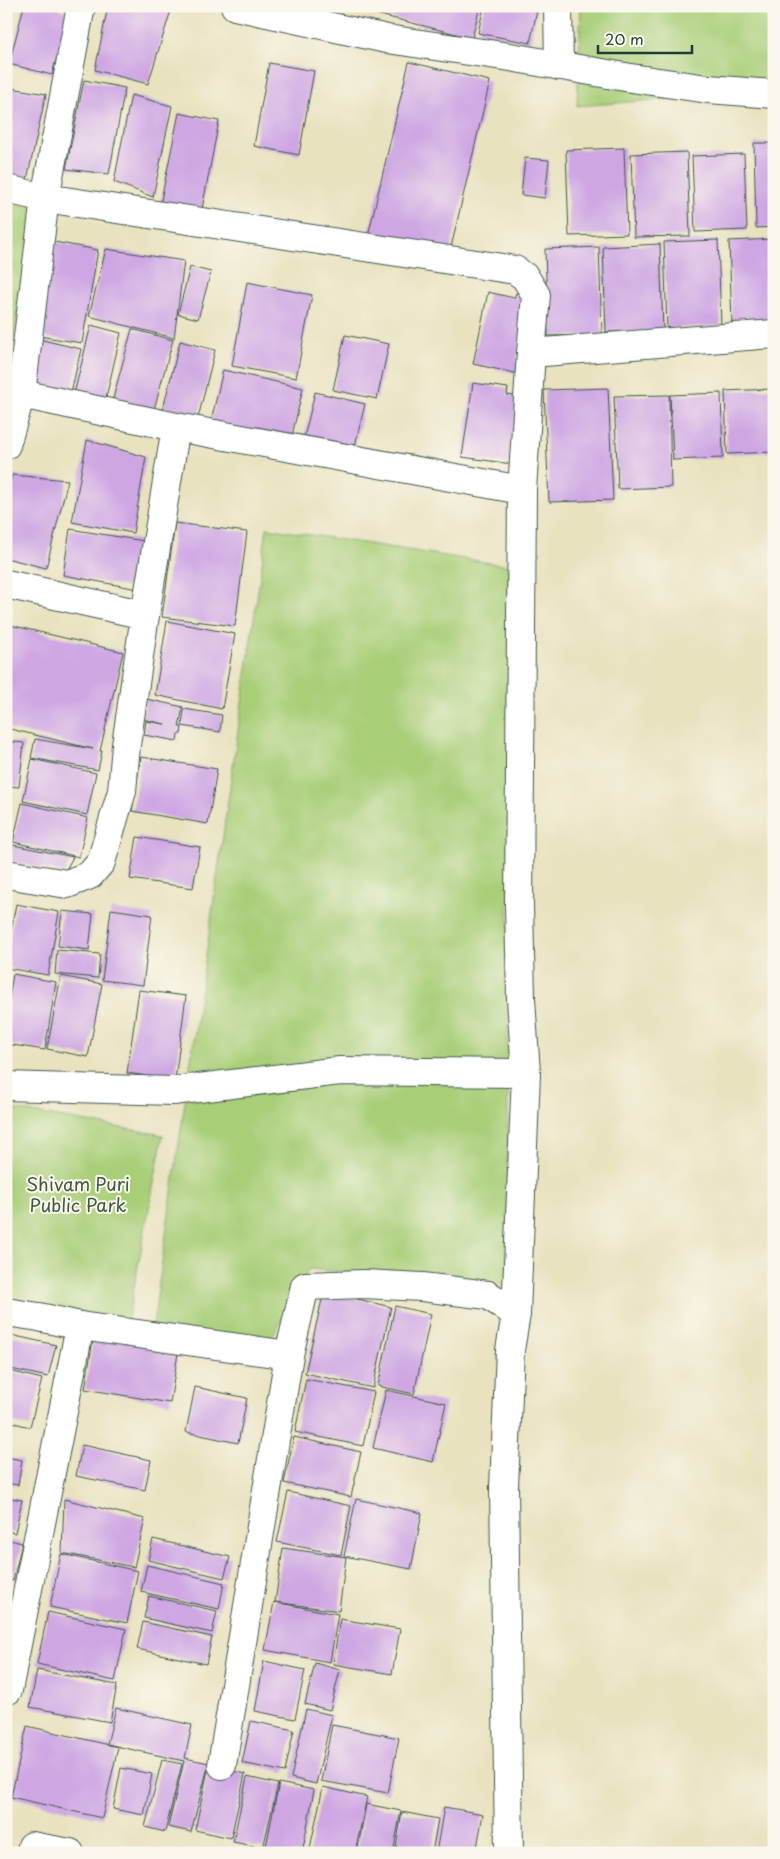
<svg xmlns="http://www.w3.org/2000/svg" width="780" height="1859" font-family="'Playpen Sans',sans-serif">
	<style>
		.green { fill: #a9ce78; stroke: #648656 }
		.building { fill: #cea6e3 }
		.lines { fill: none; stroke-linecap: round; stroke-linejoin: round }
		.minor-casing { stroke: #3d5649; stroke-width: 30 }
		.minor { stroke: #fff; stroke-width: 28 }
		.labels { text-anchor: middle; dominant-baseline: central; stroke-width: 4; stroke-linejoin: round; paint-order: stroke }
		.park-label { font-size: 18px; fill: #3b5a42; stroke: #fbf7ec }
	</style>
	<rect width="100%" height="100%" fill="#fbf7ec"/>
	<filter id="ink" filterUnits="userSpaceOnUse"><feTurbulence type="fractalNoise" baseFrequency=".02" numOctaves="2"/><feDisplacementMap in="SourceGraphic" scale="10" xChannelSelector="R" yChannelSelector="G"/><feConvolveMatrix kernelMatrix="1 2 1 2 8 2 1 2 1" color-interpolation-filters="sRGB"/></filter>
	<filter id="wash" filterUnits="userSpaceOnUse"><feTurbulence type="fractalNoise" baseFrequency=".0096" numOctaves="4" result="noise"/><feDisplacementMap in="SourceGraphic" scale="20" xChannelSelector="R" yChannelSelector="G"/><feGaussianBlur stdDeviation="1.12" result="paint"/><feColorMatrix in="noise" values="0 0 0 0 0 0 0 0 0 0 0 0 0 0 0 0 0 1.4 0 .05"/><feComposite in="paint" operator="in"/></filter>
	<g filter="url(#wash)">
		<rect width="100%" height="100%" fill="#e8e2bf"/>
		<g class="green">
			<polygon points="581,6 774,6 774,91 577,106"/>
			<polygon points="6,194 37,200 9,368 6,368"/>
			<polygon points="267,528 510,566 507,1286 309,1269 269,1343 152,1332"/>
			<polygon points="6,1108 163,1135 126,1329 6,1308"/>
		</g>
		<g id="blocks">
			<g class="building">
				<polygon points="6,6 12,6 7,35 6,34"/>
				<polygon points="24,6 48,6 69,12 52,75 9,64"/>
				<polygon points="108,6 172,7 148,84 95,70"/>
				<polygon points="344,6 480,6 472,38"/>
				<polygon points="484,6 538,6 530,43 478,33"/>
				<polygon points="409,62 490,81 449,256 368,236"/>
				<polygon points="269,63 314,71 299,155 254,146"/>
				<polygon points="84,80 125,88 109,174 66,169"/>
				<polygon points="6,87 46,94 26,184 6,180"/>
				<polygon points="131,95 172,106 153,197 114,182"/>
				<polygon points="179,113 219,121 201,214 160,205"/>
				<polygon points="754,143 774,143 774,227 756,228"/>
				<polygon points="624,148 627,234 569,236 566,150"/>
				<polygon points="687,152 690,236 634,237 631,154"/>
				<polygon points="744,154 747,230 695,232 692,156"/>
				<polygon points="525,158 549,160 545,198 521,195"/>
				<polygon points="774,239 774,323 732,324 729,241"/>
				<polygon points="718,240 721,326 667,328 664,242"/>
				<polygon points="49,241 98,250 82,343 33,335"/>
				<polygon points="660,244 663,331 606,332 603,247"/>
				<polygon points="599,247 602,335 548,336 545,249"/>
				<polygon points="106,249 184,261 174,338 89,316"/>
				<polygon points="190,267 211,272 198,319 178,314"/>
				<polygon points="247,282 312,295 296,378 232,366"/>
				<polygon points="488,292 514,298 516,293 529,295 516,361 521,363 519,374 473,364"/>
				<polygon points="91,325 121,333 104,406 73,398"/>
				<polygon points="132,329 173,340 153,413 112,402"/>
				<polygon points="345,335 389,344 377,399 333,390"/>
				<polygon points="34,338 81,349 70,397 24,387"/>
				<polygon points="180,341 215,350 197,422 162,413"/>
				<polygon points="223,370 303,388 290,444 210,426"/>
				<polygon points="473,383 508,388 507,395 522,397 512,464 462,457"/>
				<polygon points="608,388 613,500 549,502 544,390"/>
				<polygon points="773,389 774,452 727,454 725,391"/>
				<polygon points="315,392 365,404 353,454 303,442"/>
				<polygon points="721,393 723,458 673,460 670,395"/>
				<polygon points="669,395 671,487 618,489 614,396"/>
				<polygon points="87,440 146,457 133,533 72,522"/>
				<polygon points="12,475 68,480 46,568 6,558 6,498"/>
				<polygon points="175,523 247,532 235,626 162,617"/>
				<polygon points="70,529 144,541 138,589 63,575"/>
				<polygon points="167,621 235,634 222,709 155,695"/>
				<polygon points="6,624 123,652 100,751 102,751 98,770 31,758 35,739 93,749 6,728"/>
				<polygon points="146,699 183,707 179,727 182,727 181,734 178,734 177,741 144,735 146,721 165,724 142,719"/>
				<polygon points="184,709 222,715 220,732 182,726"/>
				<polygon points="6,741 24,743 19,787 6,786"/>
				<polygon points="141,757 217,769 208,824 132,811"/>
				<polygon points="32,759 96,773 87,815 23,801"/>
				<polygon points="22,803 88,818 79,857 13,842"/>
				<polygon points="137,837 200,847 193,888 130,879"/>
				<polygon points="13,845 73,857 64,873 10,861"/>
				<polygon points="16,904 59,912 48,975 6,968 6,958"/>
				<polygon points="111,909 152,915 143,985 102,980"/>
				<polygon points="62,911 93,914 89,950 58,946"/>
				<polygon points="57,950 100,954 98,978 55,974"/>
				<polygon points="13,974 56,982 45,1050 6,1044 6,1017"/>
				<polygon points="61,976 102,984 88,1057 47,1049"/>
				<polygon points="139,990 186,996 175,1080 127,1073"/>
				<polygon points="324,1291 391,1307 373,1388 305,1373"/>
				<polygon points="395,1306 431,1314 414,1394 378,1386"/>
				<polygon points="94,1333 179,1347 170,1403 85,1389"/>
				<polygon points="6,1334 56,1345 48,1377 6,1368"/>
				<polygon points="6,1370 42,1379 30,1427 6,1421"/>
				<polygon points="306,1379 374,1392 363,1446 295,1432"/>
				<polygon points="195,1387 247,1398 238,1443 186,1432"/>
				<polygon points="386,1390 446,1403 433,1462 373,1448"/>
				<polygon points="294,1437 361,1452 351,1497 284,1483"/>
				<polygon points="82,1445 151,1460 145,1490 76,1476"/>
				<polygon points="6,1457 22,1460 18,1485 6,1483"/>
				<polygon points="288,1492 351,1506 341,1555 277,1542"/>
				<polygon points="6,1497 22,1500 15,1533 6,1531"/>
				<polygon points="64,1499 145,1519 134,1567 62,1553"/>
				<polygon points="356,1499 422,1513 411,1569 344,1556"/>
				<polygon points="6,1539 22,1543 13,1581 6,1579"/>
				<polygon points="153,1539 230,1557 224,1578 148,1560"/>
				<polygon points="283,1548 346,1557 339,1611 275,1602"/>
				<polygon points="61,1554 138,1571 127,1623 50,1607"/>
				<polygon points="147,1565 224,1583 219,1609 141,1592"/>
				<polygon points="149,1596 217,1611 212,1633 144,1618"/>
				<polygon points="274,1602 338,1614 330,1662 265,1650"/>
				<polygon points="48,1612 126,1629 115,1681 37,1664"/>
				<polygon points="340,1619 400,1629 392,1674 333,1664"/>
				<polygon points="143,1622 212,1637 206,1664 137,1649"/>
				<polygon points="264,1661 305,1670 295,1719 255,1711"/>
				<polygon points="315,1663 340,1670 330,1710 305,1704"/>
				<polygon points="37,1670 117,1685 110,1722 30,1707"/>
				<polygon points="116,1708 192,1725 185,1758 209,1763 191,1832 168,1827 184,1761 107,1744"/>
				<polygon points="306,1709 332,1715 316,1784 291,1778"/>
				<polygon points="251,1721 294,1730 285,1772 242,1763"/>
				<polygon points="332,1725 399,1738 388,1793 321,1781"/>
				<polygon points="27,1726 118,1747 102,1818 11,1797"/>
				<polygon points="162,1760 182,1764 165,1832 145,1827"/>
				<polygon points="209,1765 245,1774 231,1838 195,1830"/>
				<polygon points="121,1768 152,1774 144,1815 113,1809"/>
				<polygon points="247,1777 278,1784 263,1848 233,1842"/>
				<polygon points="279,1783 314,1790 302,1853 276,1853 265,1851"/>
				<polygon points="323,1787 367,1797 355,1853 309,1853"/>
				<polygon points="366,1804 401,1811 393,1853 357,1853"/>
				<polygon points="444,1807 483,1814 476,1853 436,1853"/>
				<polygon points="402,1812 438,1819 432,1853 395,1853"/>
			</g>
		</g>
	</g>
	<g filter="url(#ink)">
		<use href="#blocks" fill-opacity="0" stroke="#3d5649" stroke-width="1"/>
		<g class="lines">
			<g class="minor-casing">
				<g id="minor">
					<polyline points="81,6 45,198 21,394 176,427 522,490 531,353"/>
					<polyline points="235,6 387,39 510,57 631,78 708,89 774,94"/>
					<polyline points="558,6 559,66"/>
					<polyline points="6,189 45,198 515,270 525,277 536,295 531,353 774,334"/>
					<polyline points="6,390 21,394 6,445"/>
					<polyline points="6,584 145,615"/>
					<polyline points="6,874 67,884 90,875 101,862 122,791 126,745 145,615 176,427"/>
					<polyline points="6,1086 173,1091 340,1071 526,1073"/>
					<polyline points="6,1312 39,1317 80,1326 289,1355 222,1765"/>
					<polyline points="516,1314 526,1073 521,999 519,905 522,490"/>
					<polyline points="289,1355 305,1286 364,1284 422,1287 488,1295 516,1314 510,1350 504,1487 509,1853"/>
					<polyline points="8,1690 80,1326"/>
					<polyline points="32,1846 70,1853"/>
				</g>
			</g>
			<use href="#minor" class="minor"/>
		</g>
	</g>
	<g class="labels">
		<g class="park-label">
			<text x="78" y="1183">Shivam Puri<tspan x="78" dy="21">Public Park</tspan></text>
		</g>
	</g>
	<rect width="780" height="1859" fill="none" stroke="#fbf7ec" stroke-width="25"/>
	<path d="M598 45v8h94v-8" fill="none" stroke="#1f3d34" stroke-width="2.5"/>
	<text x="605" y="45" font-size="15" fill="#1f3d34" stroke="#fbf7ec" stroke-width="4" paint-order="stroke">20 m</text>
</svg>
